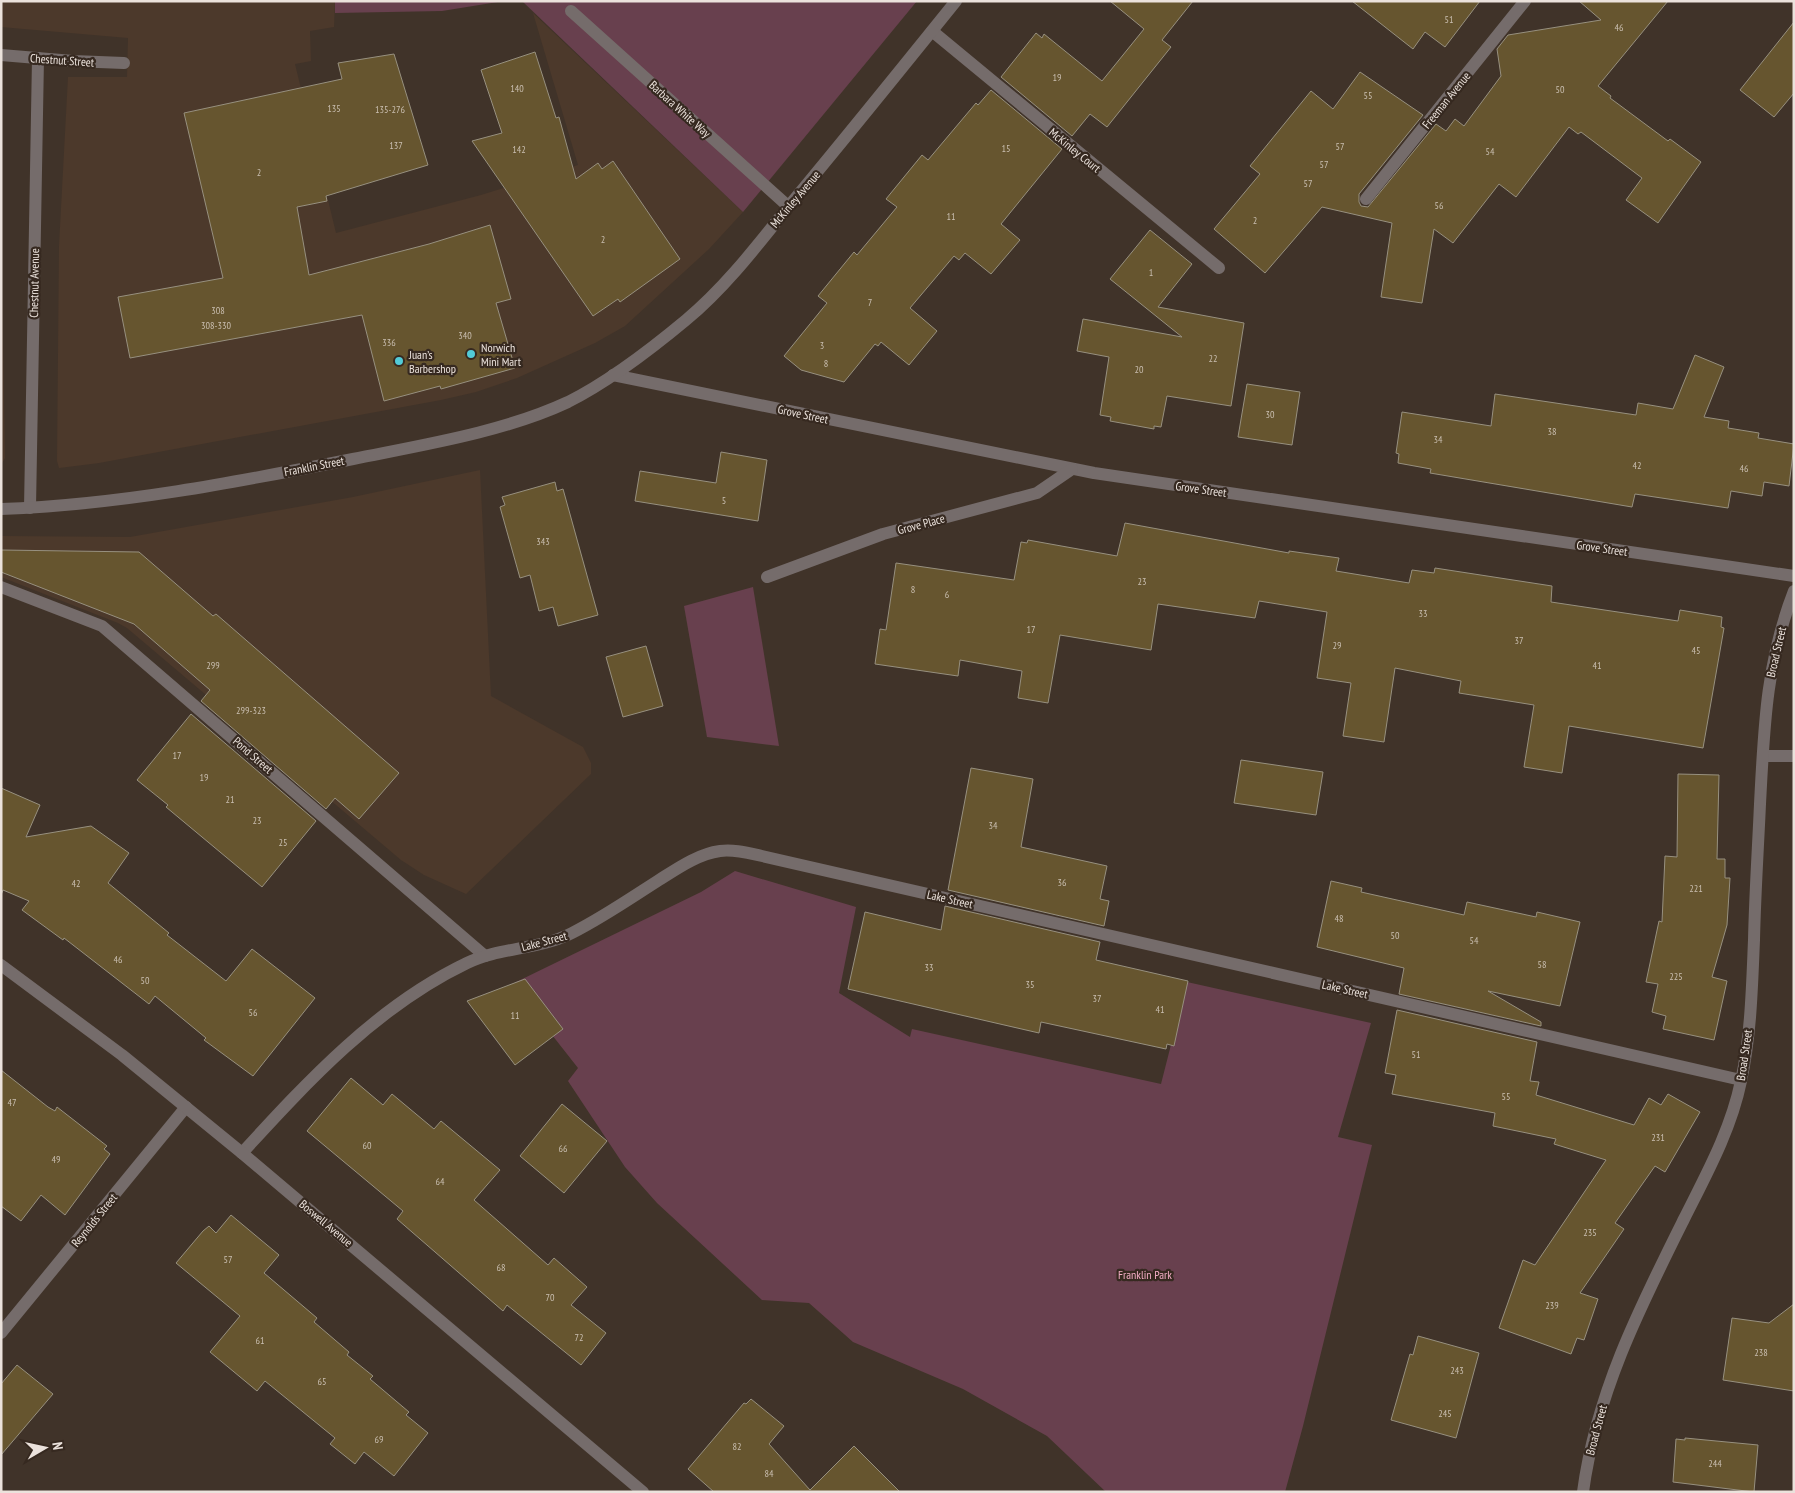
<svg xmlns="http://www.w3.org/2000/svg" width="1795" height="1493" font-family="'PT Sans Narrow',sans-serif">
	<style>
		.built { fill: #4c392b }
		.green { fill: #68404e }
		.building { fill: #66552f; stroke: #97907f }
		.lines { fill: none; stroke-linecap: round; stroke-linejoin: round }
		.minor { stroke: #756c6b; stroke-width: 12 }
		.tertiary { stroke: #756c6b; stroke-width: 12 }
		.poi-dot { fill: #52cbd8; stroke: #362920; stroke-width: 2 }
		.labels { text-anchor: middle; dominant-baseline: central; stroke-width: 4.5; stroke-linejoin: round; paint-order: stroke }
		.number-label { font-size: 10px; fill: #cabfb1 }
		.street-label { font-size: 12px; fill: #ebe2dc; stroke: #362920 }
		.poi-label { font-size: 12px; fill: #ebe2dc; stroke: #362920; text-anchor: start }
		.park-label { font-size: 12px; fill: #f3acc4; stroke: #362920 }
	</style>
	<rect width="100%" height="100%" fill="#403329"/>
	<g class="built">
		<polygon points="1,1 335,1 334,27 310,31 311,61 295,64 336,233 481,195 578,165 533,13 743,212 709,249 625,326 595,343 517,378 476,392 441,400 99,463 59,468 57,461 59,246 68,77 127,77 128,38 1,27"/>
		<polygon points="1,230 5,458 1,465"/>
		<polygon points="480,470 491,696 583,747 591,763 591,774 466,894 424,875 401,860 127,628 118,623 1,577 1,536 130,537 353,497"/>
	</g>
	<g class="green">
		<polygon points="335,1 504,1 442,11 335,13"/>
		<polygon points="522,1 917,1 743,212"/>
		<polygon points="753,587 779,746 707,737 684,606"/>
		<polygon points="735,871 856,907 839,993 910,1037 912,1029 1161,1084 1187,982 1371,1023 1338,1137 1372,1145 1303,1426 1285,1492 1106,1492 1047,1436 963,1389 853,1342 809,1303 762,1300 657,1203 625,1167 568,1081 578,1068 512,984 701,892"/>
	</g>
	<g class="building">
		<polygon points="1110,1 1193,1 1162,40 1171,47 1107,127 1090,114 1072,136 1001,77 1036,33 1042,38 1044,34 1102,81 1144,29"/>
		<polygon points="1352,1 1480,1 1445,47 1425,32 1413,49"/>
		<polygon points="1579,1 1668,1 1598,86 1611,96 1610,98 1668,141 1670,139 1701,162 1658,223 1626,200 1642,178 1581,132 1578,134 1569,127 1516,197 1499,184 1453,243 1434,229 1422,303 1381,297 1392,223 1322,207 1265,273 1214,229 1260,174 1250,166 1311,91 1333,109 1360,72 1423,115 1359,194 1359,202 1361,206 1368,207 1436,124 1446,131 1455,119 1464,126 1501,76 1497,49 1508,35 1601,20"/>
		<polygon points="1794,22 1794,93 1774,117 1740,90"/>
		<polygon points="535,52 556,118 559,117 576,179 598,163 602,169 613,161 680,259 620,302 618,299 593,316 472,141 502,133 481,70"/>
		<polygon points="394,54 428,165 326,196 327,201 297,207 309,275 429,244 490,225 511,299 496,303 515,368 441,389 440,386 384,401 362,315 130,358 118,297 223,278 184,113 342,79 338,63"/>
		<polygon points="991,90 1062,149 1001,224 1020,240 991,274 965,253 959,260 954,256 910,308 937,331 909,365 881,342 878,346 875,344 844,382 801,370 784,356 827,303 818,296 854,252 857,255 897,207 886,199 922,155 928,160 976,103 978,105"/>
		<polygon points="1150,230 1192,264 1158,307 1244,323 1231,406 1167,396 1161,427 1154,426 1154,429 1110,421 1111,417 1100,415 1109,357 1077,351 1083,319 1182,337 1110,279"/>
		<polygon points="1695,355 1724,367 1704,417 1729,421 1728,428 1759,433 1758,438 1794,444 1789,486 1764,482 1762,496 1731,491 1728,508 1635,494 1632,507 1430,473 1431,469 1398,463 1399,454 1396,453 1402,412 1491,426 1495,394 1636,415 1638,403 1673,409"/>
		<polygon points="1247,384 1300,392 1292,445 1238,437"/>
		<polygon points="721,452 767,460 758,521 635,501 640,471 716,483"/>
		<polygon points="555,482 557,491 563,489 598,615 558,626 553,607 539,611 530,575 520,578 500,507 505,505 502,497"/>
		<polygon points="1125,523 1289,553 1289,551 1339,558 1336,571 1409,583 1412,570 1434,573 1435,568 1552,586 1551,602 1678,621 1680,610 1722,617 1721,627 1724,628 1703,748 1569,726 1562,773 1524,767 1534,705 1459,693 1461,681 1395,668 1384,742 1343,736 1351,683 1317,678 1327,612 1259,601 1255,618 1158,604 1151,650 1060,635 1048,703 1018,698 1022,671 960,660 958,676 875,664 880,629 886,630 896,563 1014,580 1021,542 1027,543 1028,540 1117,556"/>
		<polygon points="1,550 139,552 213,616 216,614 399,773 359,819 335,798 326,809 201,701 210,690 134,624 1,572"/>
		<polygon points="646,646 663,706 623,717 606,657"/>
		<polygon points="191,714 316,821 262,887 166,807 168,805 137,780"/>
		<polygon points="1241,760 1323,772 1316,815 1234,803"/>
		<polygon points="971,768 1033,779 1021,847 1107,866 1100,899 1109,901 1104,926 948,890"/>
		<polygon points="1678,774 1719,775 1717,859 1725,859 1725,878 1730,878 1727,925 1712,977 1727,981 1714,1040 1663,1029 1666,1016 1652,1012 1658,984 1646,982 1659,921 1662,922 1665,856 1677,857"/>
		<polygon points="1,788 40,805 26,837 91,826 129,853 108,883 169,933 167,935 226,981 252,949 315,998 253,1076 204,1040 206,1038 155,996 149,1004 64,938 63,940 22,910 29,901 3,890 1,895"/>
		<polygon points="1331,881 1362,888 1361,892 1464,915 1467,902 1536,917 1537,912 1580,922 1560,1006 1488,991 1541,1022 1541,1026 1399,994 1404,968 1317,947"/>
		<polygon points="945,906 1100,942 1096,960 1188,981 1174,1046 1167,1044 1166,1049 1041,1022 1039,1033 848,989 865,912 941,930"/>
		<polygon points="525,979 563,1029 515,1065 467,1001"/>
		<polygon points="1397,1010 1537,1042 1530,1081 1539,1082 1536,1095 1634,1125 1649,1098 1661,1105 1668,1094 1700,1112 1665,1172 1655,1166 1615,1223 1624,1229 1580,1293 1598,1299 1584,1340 1577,1338 1571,1354 1499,1328 1523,1260 1535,1265 1606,1160 1554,1144 1556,1139 1493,1126 1495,1113 1392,1094 1396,1075 1385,1073"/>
		<polygon points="1,1070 48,1107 55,1111 57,1107 107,1146 104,1149 110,1154 65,1215 41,1195 21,1221 1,1206"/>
		<polygon points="351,1078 383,1105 392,1094 434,1129 441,1121 500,1170 474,1200 548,1265 554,1258 587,1287 571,1305 606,1333 581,1365 507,1305 503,1311 397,1219 403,1211 307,1131"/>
		<polygon points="562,1104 607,1141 564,1193 520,1156"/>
		<polygon points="231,1215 279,1255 264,1273 317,1318 314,1322 349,1352 347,1355 373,1376 370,1379 409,1412 406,1415 428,1433 394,1476 364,1452 355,1464 330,1444 335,1438 265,1381 257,1391 210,1352 240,1316 176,1263 203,1231 209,1226 216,1233"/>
		<polygon points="1794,1304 1794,1391 1723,1380 1732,1318 1769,1323"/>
		<polygon points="1418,1336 1479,1353 1456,1438 1391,1420 1410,1354 1413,1355"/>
		<polygon points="17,1365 53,1394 1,1455 1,1384"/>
		<polygon points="751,1399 784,1426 769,1444 810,1490 854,1446 900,1492 714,1492 688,1469 744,1403 746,1404"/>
		<polygon points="1685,1438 1758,1445 1754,1492 1673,1482 1676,1439 1685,1440"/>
	</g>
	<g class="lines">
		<g class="minor">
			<polyline points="571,11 789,207"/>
			<polyline points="932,31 1219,268"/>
			<polyline points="1,55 73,61 124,63"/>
			<polyline points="1366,199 1525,1"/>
			<polyline points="613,375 1094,473 1794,576"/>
			<polyline points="30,508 38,58"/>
			<path d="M 1,509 C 119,505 237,482 353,459 C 422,445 504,432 568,402 C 610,381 650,350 686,320 C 726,287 760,242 793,201 C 848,135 902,68 956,1"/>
			<polyline points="767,577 883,534 1037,493 1072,469"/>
			<polyline points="1,587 102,626 485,956"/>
			<polyline points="1763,756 1794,756"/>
			<path d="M 242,1153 C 308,1081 377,1006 467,963 C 500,947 539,950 572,933 C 602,918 631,898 659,880 C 678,868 698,854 720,851 C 734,849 748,853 762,856 L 1741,1080"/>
			<polyline points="1,1333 186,1107"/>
			<path d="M 1583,1492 C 1596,1394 1640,1307 1684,1219 C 1706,1175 1731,1130 1741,1081 C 1751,1035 1752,987 1754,940 C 1755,894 1758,849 1760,804 C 1764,727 1766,663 1794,591"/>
		</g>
		<polyline class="tertiary" points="1,965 122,1055 242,1153 643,1492"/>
	</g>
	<g class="poi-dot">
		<circle cx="471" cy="354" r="5"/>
		<circle cx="399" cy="361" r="5"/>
	</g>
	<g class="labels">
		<g class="number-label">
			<text x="1449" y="19">51</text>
			<text x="1619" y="27">46</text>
			<text x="1057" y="77">19</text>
			<text x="517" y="88">140</text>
			<text x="1560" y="89">50</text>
			<text x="1368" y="95">55</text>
			<text x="334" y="108">135</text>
			<text x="390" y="109">135-276</text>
			<text x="396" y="145">137</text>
			<text x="1340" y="146">57</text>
			<text x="1006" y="148">15</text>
			<text x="519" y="149">142</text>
			<text x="1490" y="151">54</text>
			<text x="1324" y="164">57</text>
			<text x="259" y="172">2</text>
			<text x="1308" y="183">57</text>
			<text x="1439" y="205">56</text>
			<text x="951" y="216">11</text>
			<text x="1255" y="220">2</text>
			<text x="603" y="239">2</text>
			<text x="1151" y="272">1</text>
			<text x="870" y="302">7</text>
			<text x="218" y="310">308</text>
			<text x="216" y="325">308-330</text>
			<text x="465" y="335">340</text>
			<text x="389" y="342">336</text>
			<text x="822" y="345">3</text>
			<text x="1213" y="358">22</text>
			<text x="826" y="363">8</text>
			<text x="1139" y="369">20</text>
			<text x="1270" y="414">30</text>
			<text x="1552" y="431">38</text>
			<text x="1438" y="439">34</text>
			<text x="1637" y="465">42</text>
			<text x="1744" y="468">46</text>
			<text x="724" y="500">5</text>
			<text x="543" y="541">343</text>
			<text x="1142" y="581">23</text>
			<text x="913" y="589">8</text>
			<text x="947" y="594">6</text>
			<text x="1423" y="613">33</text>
			<text x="1031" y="629">17</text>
			<text x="1519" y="640">37</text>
			<text x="1337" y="645">29</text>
			<text x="1696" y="650">45</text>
			<text x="213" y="665">299</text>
			<text x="1597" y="665">41</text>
			<text x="251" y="710">299-323</text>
			<text x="177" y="755">17</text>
			<text x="204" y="777">19</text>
			<text x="230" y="799">21</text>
			<text x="257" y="820">23</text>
			<text x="993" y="825">34</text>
			<text x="283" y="842">25</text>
			<text x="1062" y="882">36</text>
			<text x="76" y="883">42</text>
			<text x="1696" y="888">221</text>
			<text x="1339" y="918">48</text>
			<text x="1395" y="935">50</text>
			<text x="1474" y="940">54</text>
			<text x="118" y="959">46</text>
			<text x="1542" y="964">58</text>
			<text x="929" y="967">33</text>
			<text x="1676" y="976">225</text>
			<text x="145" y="980">50</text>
			<text x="1030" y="984">35</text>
			<text x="1097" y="998">37</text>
			<text x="1160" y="1009">41</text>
			<text x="253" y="1012">56</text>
			<text x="515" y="1015">11</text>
			<text x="1416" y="1054">51</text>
			<text x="1506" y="1096">55</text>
			<text x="12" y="1102">47</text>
			<text x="1658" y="1137">231</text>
			<text x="367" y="1145">60</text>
			<text x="563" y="1148">66</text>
			<text x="56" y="1159">49</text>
			<text x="440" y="1181">64</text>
			<text x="1590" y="1232">235</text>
			<text x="228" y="1259">57</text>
			<text x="501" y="1267">68</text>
			<text x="550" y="1297">70</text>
			<text x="1552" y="1305">239</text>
			<text x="579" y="1337">72</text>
			<text x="260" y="1340">61</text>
			<text x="1761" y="1352">238</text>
			<text x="1457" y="1370">243</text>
			<text x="322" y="1381">65</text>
			<text x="1445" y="1413">245</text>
			<text x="379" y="1439">69</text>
			<text x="737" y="1446">82</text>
			<text x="1715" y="1463">244</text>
			<text x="769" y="1473">84</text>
		</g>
		<g class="street-label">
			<text transform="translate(62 60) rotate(4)">Chestnut Street</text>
			<text transform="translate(1446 100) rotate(-51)">Freeman Avenue</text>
			<text transform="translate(680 109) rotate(42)">Barbara White Way</text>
			<text transform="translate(1075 150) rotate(39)">McKinley Court</text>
			<text transform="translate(795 199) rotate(-50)">McKinley Avenue</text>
			<text transform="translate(34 283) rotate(-89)">Chestnut Avenue</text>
			<text transform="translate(803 414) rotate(12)">Grove Street</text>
			<text transform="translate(314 466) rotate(-11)">Franklin Street</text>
			<text transform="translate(1201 489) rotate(8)">Grove Street</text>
			<text transform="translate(921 524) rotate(-15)">Grove Place</text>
			<text transform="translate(1602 548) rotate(8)">Grove Street</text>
			<text transform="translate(1776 652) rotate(-77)">Broad Street</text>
			<text transform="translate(253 755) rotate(41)">Pond Street</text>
			<text transform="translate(950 899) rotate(13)">Lake Street</text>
			<text transform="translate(544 941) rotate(-15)">Lake Street</text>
			<text transform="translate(1345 989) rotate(13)">Lake Street</text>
			<text transform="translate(1744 1055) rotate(-82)">Broad Street</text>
			<text transform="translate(94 1220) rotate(-51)">Reynolds Street</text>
			<text transform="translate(326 1223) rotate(40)">Boswell Avenue</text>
			<text transform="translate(1596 1430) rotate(-75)">Broad Street</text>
		</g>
		<g class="poi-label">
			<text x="481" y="347">Norwich<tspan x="481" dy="14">Mini Mart</tspan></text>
			<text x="409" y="354">Juan’s<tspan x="409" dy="14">Barbershop</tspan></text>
		</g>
		<g class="park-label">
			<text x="1145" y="1274">Franklin Park</text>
		</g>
	</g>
	<rect width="1795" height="1493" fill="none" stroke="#ebe2dc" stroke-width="5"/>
	<g transform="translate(45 1448) rotate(81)" stroke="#362920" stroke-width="4" paint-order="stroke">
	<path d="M0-4L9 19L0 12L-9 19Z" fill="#ebe2dc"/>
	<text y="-8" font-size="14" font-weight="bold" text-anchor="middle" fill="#ebe2dc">N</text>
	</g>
</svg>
